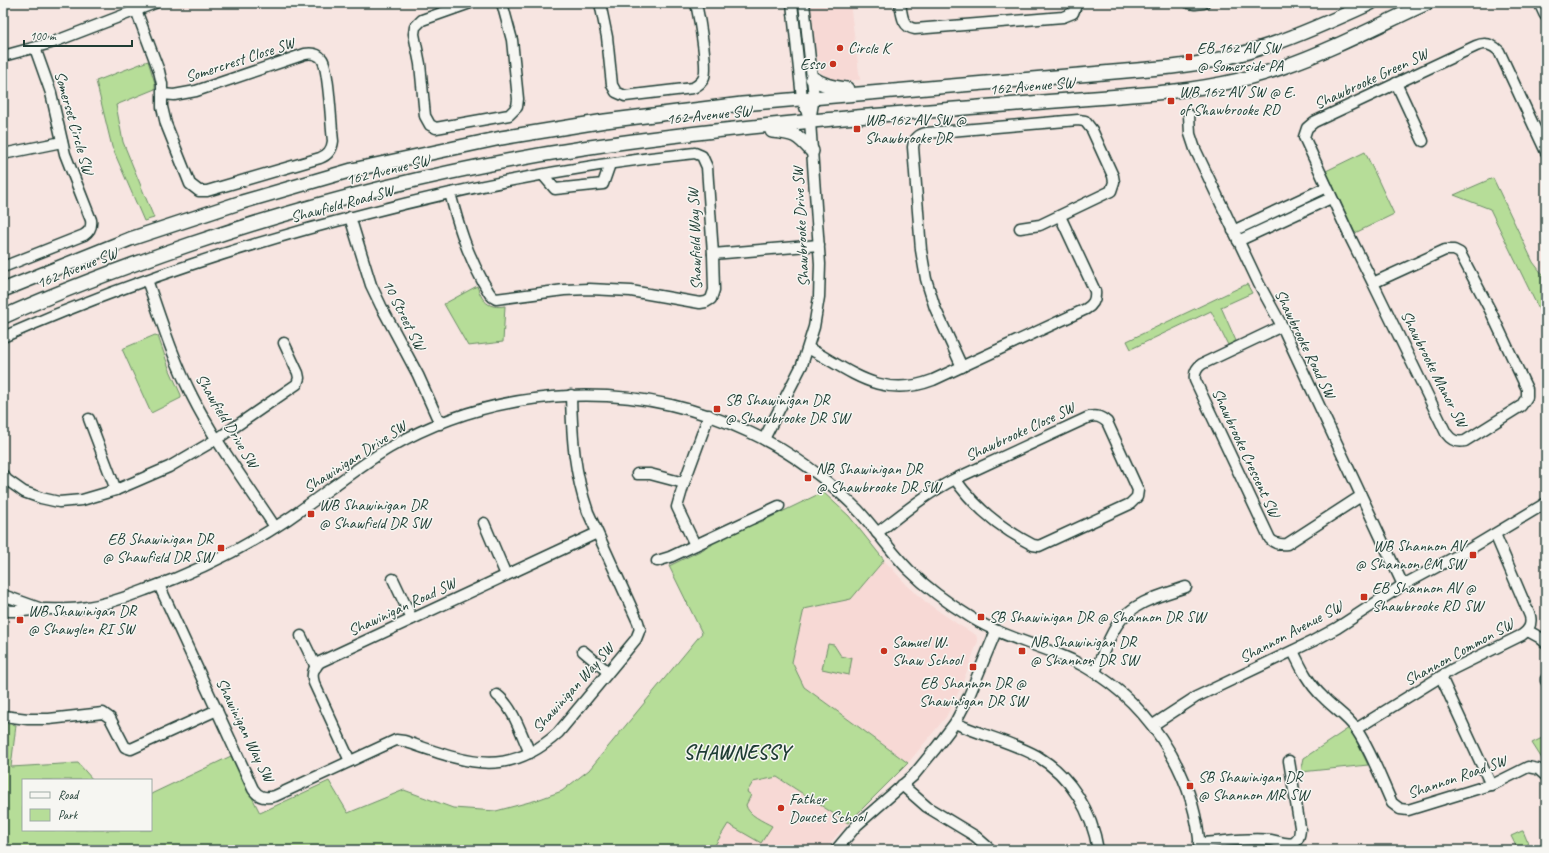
<svg xmlns="http://www.w3.org/2000/svg" width="1549" height="853" font-family="Caveat,sans-serif">
	<style>
		.built { fill: #f7d9d5 }
		.green { fill: #b6dd98; stroke: #6a8d66 }
		.lines { fill: none; stroke-linecap: round; stroke-linejoin: round }
		.minor-casing { stroke: #1f3d34; stroke-width: 13 }
		.major-casing { stroke: #1f3d34; stroke-width: 16 }
		.minor { stroke: #f6f6f2; stroke-width: 10 }
		.major { stroke: #f6f6f2; stroke-width: 13 }
		.poi-dot { fill: #c8321e; stroke: #f6f6f2; stroke-width: 1.5 }
		.labels { text-anchor: middle; dominant-baseline: central; stroke-width: 3; stroke-linejoin: round; paint-order: stroke }
		.poi-label { font-size: 16px; fill: #1f3d34; stroke: #f6f6f2; text-anchor: start }
		.street-label { font-size: 16px; fill: #1f3d34; stroke: #f6f6f2 }
		.district-label { font-size: 20px; font-weight: bold; letter-spacing: 1px; fill: #1f3d34; stroke: #f6f6f2 }
	</style>
	<rect width="100%" height="100%" fill="#f7e5e1"/>
	<filter id="ink" filterUnits="userSpaceOnUse"><feTurbulence type="fractalNoise" baseFrequency=".025" numOctaves="2"/><feDisplacementMap in="SourceGraphic" scale="8" xChannelSelector="R" yChannelSelector="G"/><feConvolveMatrix kernelMatrix="1 2 1 2 8 2 1 2 1" color-interpolation-filters="sRGB"/></filter>
	<g filter="url(#ink)">
		<g class="built">
			<polygon points="807,3 850,3 860,80 833,81 820,72"/>
			<polygon points="884,560 907,585 927,603 959,625 976,635 978,641 961,687 946,717 908,763 804,687 792,662 804,609 851,599"/>
			<polygon points="777,777 848,823 835,837 826,850 712,850 753,782"/>
		</g>
		<g class="green">
			<polygon points="148,61 155,83 155,89 116,105 123,142 154,218 144,221 112,147 96,81"/>
			<polygon points="1365,152 1394,214 1355,233 1326,171"/>
			<polygon points="1493,178 1533,262 1546,279 1546,324 1490,209 1454,195"/>
			<polygon points="1247,284 1252,293 1221,307 1236,341 1228,345 1211,311 1131,349 1127,341"/>
			<path d="M 477,286 C 482,301 488,309 505,306 L 503,342 L 468,346 L 444,304 Z"/>
			<polygon points="155,335 158,336 169,368 181,395 181,398 151,413 122,349"/>
			<path d="M 823,492 L 849,516 L 884,560 L 851,599 L 804,609 L 792,662 L 804,687 L 908,763 L 848,823 L 777,777 L 753,782 L 747,792 L 751,795 L 746,805 C 748,815 763,821 772,826 L 761,843 L 728,824 L 712,850 L 3,850 L 3,723 L 16,725 L 11,767 L 78,763 L 93,780 L 23,780 L 23,830 L 151,830 L 151,794 L 231,756 L 260,813 L 329,781 L 348,813 L 404,790 L 453,808 L 496,811 L 537,800 L 562,791 L 589,770 L 702,633 L 669,566 L 712,545 L 712,543 L 720,538 L 725,538 L 726,535 L 736,530 L 741,530 L 750,525 L 755,524 L 759,522 L 761,522 Z"/>
			<polygon points="828,644 834,645 841,656 850,658 852,657 849,675 822,669"/>
			<polygon points="1349,728 1355,738 1368,765 1301,772 1304,758"/>
			<polygon points="1546,736 1546,765 1532,743"/>
			<polygon points="1522,831 1523,831 1531,850 1518,850 1511,836"/>
		</g>
		<g class="lines">
			<g class="minor-casing">
				<g id="minor">
					<polyline points="470,3 422,20 415,27 414,34 420,64 425,116 430,125 436,128 509,115 517,107 518,99 512,40 502,3"/>
					<path d="M 600,3 L 607,37 L 612,85 L 616,92 L 625,96 L 693,88 C 698,85 702,83 704,77 C 708,66 699,17 696,3"/>
					<polyline points="792,3 802,98 809,119"/>
					<path d="M 900,3 C 902,15 902,27 915,29 L 1063,17 L 1073,13 L 1077,3"/>
					<polyline points="1189,3 1195,4 1204,3"/>
					<path d="M 136,10 L 159,71 L 162,84 L 162,107 L 166,124 L 190,184 L 199,191 L 207,191 L 320,158 C 328,155 332,150 333,141 C 331,126 329,69 322,59 C 318,54 311,53 305,54 L 196,91 L 174,95 L 162,94"/>
					<polyline points="3,56 51,43 155,3"/>
					<polyline points="1396,83 1423,141"/>
					<polyline points="1189,115 1190,134 1195,149 1259,284 1282,326 1403,585"/>
					<polyline points="3,154 62,142"/>
					<polyline points="543,175 555,189 603,184 610,164"/>
					<polyline points="350,217 371,285 381,306 418,375 440,424"/>
					<polyline points="1233,231 1327,187"/>
					<polyline points="1238,241 1331,198"/>
					<polyline points="713,254 819,245"/>
					<path d="M 3,267 L 84,235 C 90,231 92,227 91,220 L 65,154 L 51,93 L 35,48"/>
					<path d="M 147,280 C 161,319 173,359 192,396 C 215,442 247,484 275,527"/>
					<path d="M 1373,283 L 1446,433 C 1451,440 1456,443 1465,441 L 1521,406 L 1527,397 L 1527,389 L 1490,310 L 1460,253 L 1454,250 L 1445,250 L 1373,283 L 1351,239 L 1304,137 L 1307,128 L 1314,122 L 1476,46 C 1485,42 1492,44 1499,51 L 1546,152"/>
					<path d="M 1282,326 L 1202,364 C 1196,368 1194,373 1195,380 L 1270,539 C 1275,544 1280,545 1287,544 L 1361,496"/>
					<path d="M 3,337 C 121,285 244,244 368,213 C 475,185 585,164 695,153 L 702,156 L 707,167 L 713,254 L 714,290 L 711,299 L 706,302 L 700,303 L 631,291 L 589,289 L 564,290 L 496,299 C 489,296 487,288 483,282 C 466,251 459,227 450,193"/>
					<path d="M 808,348 C 851,371 881,400 933,380 L 1086,309 C 1093,305 1096,300 1095,291 L 1060,216"/>
					<path d="M 962,367 L 935,308 L 926,279 L 921,250 L 913,147 C 914,139 919,134 927,133 L 1078,120 L 1085,121 L 1092,130 L 1113,176 L 1114,182 L 1111,191 L 1040,225 L 1020,228"/>
					<polyline points="89,419 116,490"/>
					<polyline points="764,439 802,365 814,327 819,297 820,264 810,121 814,97 804,3"/>
					<polyline points="637,474 650,474 684,483 709,415"/>
					<polyline points="3,475 7,480 24,492 41,498 59,502 82,500 116,490 169,467 217,439 297,384 299,378 298,373 284,343"/>
					<polyline points="684,483 677,507 695,545"/>
					<polyline points="484,523 506,575"/>
					<path d="M 877,533 C 902,514 927,493 955,479 L 1089,417 C 1097,415 1101,417 1107,422 L 1138,490 L 1137,497 L 1130,504 L 1039,546 L 1033,545 C 1002,529 975,508 955,479"/>
					<polyline points="657,561 670,557 779,506"/>
					<polyline points="393,579 412,619"/>
					<path d="M 159,585 L 253,789 C 258,797 265,799 275,796 L 396,740 L 404,741 C 463,761 505,781 558,733 L 636,639 L 640,629 L 638,622 L 588,512 C 574,472 572,438 571,395"/>
					<polyline points="3,595 42,609"/>
					<path d="M 3,610 C 20,613 30,610 46,609 C 58,609 70,610 82,608 C 104,605 125,598 145,590 C 196,572 243,549 288,519 C 322,496 354,469 389,448 C 500,384 636,378 751,433 C 791,452 826,478 857,509 C 875,528 890,551 909,570 C 928,589 949,604 972,618 C 1003,637 1039,645 1072,660 C 1144,695 1195,770 1200,850"/>
					<polyline points="1528,631 1539,637 1546,643"/>
					<polyline points="301,636 316,667"/>
					<polyline points="583,651 608,672"/>
					<path d="M 1293,651 C 1301,668 1309,684 1323,697 C 1333,708 1347,716 1356,729 C 1371,751 1381,779 1392,803 L 1400,809 L 1408,810 L 1496,783 L 1528,767 L 1538,769 L 1546,776"/>
					<path d="M 1095,672 C 1102,656 1108,639 1117,625 C 1132,602 1162,595 1186,587"/>
					<polyline points="1441,677 1491,785"/>
					<polyline points="1546,679 1546,681"/>
					<path d="M 497,695 C 514,708 521,734 530,753"/>
					<polyline points="3,716 28,719 49,719 103,713 110,718 125,747 131,749 217,710"/>
					<path d="M 955,723 C 981,735 1012,742 1037,756 C 1071,776 1092,812 1098,850"/>
					<polyline points="1153,725 1196,697 1313,641 1337,628 1403,585 1468,550 1546,503"/>
					<path d="M 1356,729 L 1453,669 L 1522,635 C 1529,630 1532,625 1530,616 L 1495,534"/>
					<path d="M 350,761 L 314,683 C 311,674 313,668 320,662 L 597,533"/>
					<polyline points="902,785 927,807 975,836 991,850"/>
					<path d="M 1199,843 C 1223,842 1248,837 1271,840 C 1278,841 1285,845 1293,843 C 1299,841 1300,833 1300,827 L 1289,761"/>
					<polyline points="836,850 857,825 913,776 936,748 955,723 969,696 996,631"/>
				</g>
			</g>
			<g class="major-casing">
				<g id="major">
					<polyline points="1541,3 1546,14"/>
					<path d="M 812,78 C 824,86 834,87 847,89"/>
					<path d="M 772,131 C 794,133 797,134 812,151"/>
					<path d="M 3,290 L 130,239 L 242,202 L 352,170 L 501,138 L 605,121 L 742,104 L 1172,67 C 1247,59 1303,34 1371,3"/>
					<path d="M 3,317 C 64,289 127,266 191,244 C 318,201 450,168 583,148 C 772,120 965,109 1156,93 C 1199,89 1242,82 1283,67 C 1332,50 1379,25 1427,3"/>
				</g>
			</g>
			<use href="#minor" class="minor"/>
			<use href="#major" class="major"/>
		</g>
	</g>
	<g class="poi-dot">
		<circle cx="840" cy="48" r="4"/>
		<rect x="1185" y="53" width="8" height="8" rx="2"/>
		<circle cx="833" cy="64" r="4"/>
		<rect x="1167" y="97" width="8" height="8" rx="2"/>
		<rect x="853" y="125" width="8" height="8" rx="2"/>
		<rect x="713" y="405" width="8" height="8" rx="2"/>
		<rect x="804" y="474" width="8" height="8" rx="2"/>
		<rect x="307" y="510" width="8" height="8" rx="2"/>
		<rect x="217" y="544" width="8" height="8" rx="2"/>
		<rect x="1469" y="551" width="8" height="8" rx="2"/>
		<rect x="1360" y="593" width="8" height="8" rx="2"/>
		<rect x="977" y="613" width="8" height="8" rx="2"/>
		<rect x="16" y="616" width="8" height="8" rx="2"/>
		<circle cx="884" cy="651" r="4"/>
		<rect x="1018" y="647" width="8" height="8" rx="2"/>
		<rect x="969" y="663" width="8" height="8" rx="2"/>
		<rect x="1186" y="782" width="8" height="8" rx="2"/>
		<circle cx="781" cy="808" r="4"/>
	</g>
	<g class="labels">
		<g class="poi-label">
			<text x="848" y="48">Circle K</text>
			<text x="1197" y="48">EB 162 AV SW<tspan x="1197" dy="18">@ Somerside PA</tspan></text>
			<text x="825" y="64" text-anchor="end">Esso</text>
			<text x="1179" y="92">WB 162 AV SW @ E.<tspan x="1179" dy="18">of Shawbrooke RD</tspan></text>
			<text x="865" y="120">WB 162 AV SW @<tspan x="865" dy="18">Shawbrooke DR</tspan></text>
			<text x="725" y="400">SB Shawinigan DR<tspan x="725" dy="18">@ Shawbrooke DR SW</tspan></text>
			<text x="816" y="469">NB Shawinigan DR<tspan x="816" dy="18">@ Shawbrooke DR SW</tspan></text>
			<text x="319" y="505">WB Shawinigan DR<tspan x="319" dy="18">@ Shawfield DR SW</tspan></text>
			<text x="213" y="539" text-anchor="end">EB Shawinigan DR<tspan x="213" dy="18">@ Shawfield DR SW</tspan></text>
			<text x="1465" y="546" text-anchor="end">WB Shannon AV<tspan x="1465" dy="18">@ Shannon CM SW</tspan></text>
			<text x="1372" y="588">EB Shannon AV @<tspan x="1372" dy="18">Shawbrooke RD SW</tspan></text>
			<text x="28" y="611">WB Shawinigan DR<tspan x="28" dy="18">@ Shawglen RI SW</tspan></text>
			<text x="989" y="617">SB Shawinigan DR @ Shannon DR SW</text>
			<text x="892" y="642">Samuel W.<tspan x="892" dy="18">Shaw School</tspan></text>
			<text x="1030" y="642">NB Shawinigan DR<tspan x="1030" dy="18">@ Shannon DR SW</tspan></text>
			<text x="973" y="683" text-anchor="middle">EB Shannon DR @<tspan x="973" dy="18">Shawinigan DR SW</tspan></text>
			<text x="1198" y="777">SB Shawinigan DR<tspan x="1198" dy="18">@ Shannon MR SW</tspan></text>
			<text x="789" y="799">Father<tspan x="789" dy="18">Doucet School</tspan></text>
		</g>
		<g class="street-label">
			<text transform="translate(240 60) rotate(-18)">Somercrest Close SW</text>
			<text transform="translate(1371 79) rotate(-25)">Shawbrooke Green SW</text>
			<text transform="translate(1032 86) rotate(-5)">162 Avenue SW</text>
			<text transform="translate(709 115) rotate(-6)">162 Avenue SW</text>
			<text transform="translate(74 123) rotate(74)">Somerset Circle SW</text>
			<text transform="translate(388 170) rotate(-14)">162 Avenue SW</text>
			<text transform="translate(342 204) rotate(-15)">Shawfield Road SW</text>
			<text transform="translate(801 227) rotate(-93)">Shawbrooke Drive SW</text>
			<text transform="translate(695 239) rotate(-92)">Shawfield Way SW</text>
			<text transform="translate(77 268) rotate(-22)">162 Avenue SW</text>
			<text transform="translate(404 315) rotate(63)">10 Street SW</text>
			<text transform="translate(1305 344) rotate(64)">Shawbrooke Road SW</text>
			<text transform="translate(1434 369) rotate(63)">Shawbrooke Manor SW</text>
			<text transform="translate(227 421) rotate(59)">Shawfield Drive SW</text>
			<text transform="translate(1020 432) rotate(-25)">Shawbrooke Close SW</text>
			<text transform="translate(1246 453) rotate(65)">Shawbrooke Crescent SW</text>
			<text transform="translate(355 457) rotate(-33)">Shawinigan Drive SW</text>
			<text transform="translate(402 607) rotate(-25)">Shawinigan Road SW</text>
			<text transform="translate(1291 632) rotate(-28)">Shannon Avenue SW</text>
			<text transform="translate(1459 652) rotate(-29)">Shannon Common SW</text>
			<text transform="translate(573 688) rotate(-48)">Shawinigan Way SW</text>
			<text transform="translate(245 730) rotate(64)">Shawinigan Way SW</text>
			<text transform="translate(1457 777) rotate(-19)">Shannon Road SW</text>
		</g>
		<g class="district-label">
			<text x="737" y="752">SHAWNESSY</text>
		</g>
	</g>
	<rect width="1549" height="853" fill="none" stroke="#f6f6f2" stroke-width="16"/>
	<rect x="8" y="8" width="1533" height="837" fill="none" stroke="#1f3d34" stroke-width="1.5" filter="url(#ink)"/>
	<rect x="22" y="779" width="130" height="52" fill="#f6f6f2" stroke="#a0aca6"/>
	<rect x="30" y="792" width="20" height="6" fill="#f6f6f2" stroke="#a0aca6"/>
	<text x="58" y="799" font-size="12" fill="#1f3d34">Road</text>
	<rect x="30" y="809" width="20" height="12" fill="#b6dd98" stroke="#a0aca6"/>
	<text x="58" y="819" font-size="12" fill="#1f3d34">Park</text>
	<path d="M24 40v6h108v-6" fill="none" stroke="#1f3d34" stroke-width="2"/>
	<text x="30" y="40" font-size="12" fill="#1f3d34" stroke="#f6f6f2" stroke-width="3" paint-order="stroke">100 m</text>
</svg>
